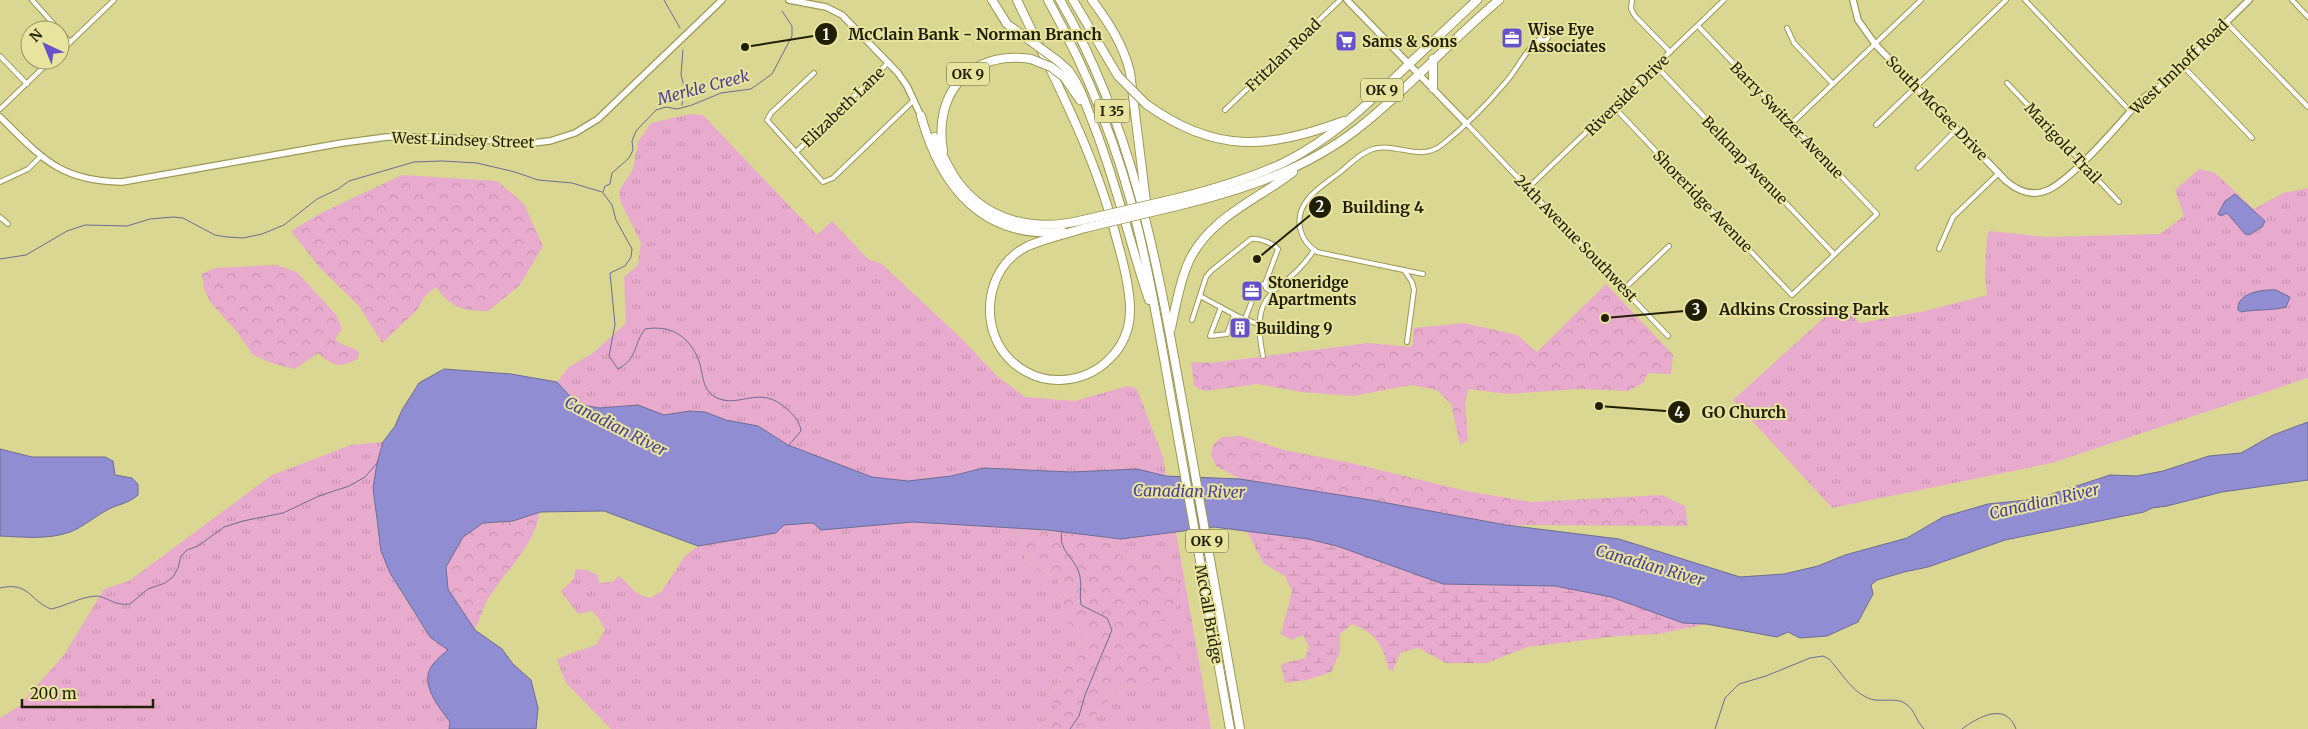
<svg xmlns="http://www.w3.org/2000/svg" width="2308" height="729" font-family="Merriweather,serif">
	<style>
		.grass { fill: url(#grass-tufts) }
		.forest { fill: url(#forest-crowns) }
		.wetland { fill: url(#wetland-marsh) }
		.water { fill: #908dd3; stroke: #6e6c95 }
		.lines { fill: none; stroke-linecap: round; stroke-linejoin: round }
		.stream { stroke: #6e6c95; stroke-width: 1 }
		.street-casing { stroke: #9d9957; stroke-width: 6 }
		.secondary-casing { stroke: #9d9957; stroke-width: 8 }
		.highway-casing { stroke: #9d9957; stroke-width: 10 }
		.street { stroke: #fff; stroke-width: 4 }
		.secondary { stroke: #fff; stroke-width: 5.5 }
		.highway { stroke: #fff; stroke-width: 8 }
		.highway-bridge-casing { stroke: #9d9957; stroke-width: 10; stroke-linecap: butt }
		.highway-bridge { stroke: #fff; stroke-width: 8 }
		.labels { text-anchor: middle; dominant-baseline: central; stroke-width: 4; stroke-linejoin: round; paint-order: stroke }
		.shield { fill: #e8e49f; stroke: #5c5a32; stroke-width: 1 }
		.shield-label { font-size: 14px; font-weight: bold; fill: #201f03 }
		.poi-label { font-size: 15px; font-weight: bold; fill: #201f03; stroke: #e8e49f; text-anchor: start }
		.street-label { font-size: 15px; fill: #201f03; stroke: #e8e49f }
		.water-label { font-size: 16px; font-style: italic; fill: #4b4094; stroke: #e8e49f }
		.leader { fill: none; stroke: #201f03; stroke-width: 2 }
		.callout-dot { fill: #201f03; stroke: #e8e49f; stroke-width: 2 }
		.mark-label { font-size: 15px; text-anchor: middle; font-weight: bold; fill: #fff }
		.callout-label { font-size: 16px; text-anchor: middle; font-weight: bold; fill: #201f03; stroke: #e8e49f; stroke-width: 4; stroke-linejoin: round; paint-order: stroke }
	</style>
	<defs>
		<pattern id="grass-tufts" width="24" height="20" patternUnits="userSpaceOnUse" patternTransform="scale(1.25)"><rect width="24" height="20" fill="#e9abcd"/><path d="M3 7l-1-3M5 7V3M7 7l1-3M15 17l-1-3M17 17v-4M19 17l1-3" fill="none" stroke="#c893ae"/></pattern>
		<pattern id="forest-crowns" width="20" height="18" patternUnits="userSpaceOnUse" patternTransform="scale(1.25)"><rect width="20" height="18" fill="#e9abcd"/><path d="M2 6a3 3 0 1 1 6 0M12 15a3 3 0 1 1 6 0" fill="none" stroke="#c893ae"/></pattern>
		<pattern id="wetland-marsh" width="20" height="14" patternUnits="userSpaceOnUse" patternTransform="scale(1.25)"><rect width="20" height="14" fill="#e9abcd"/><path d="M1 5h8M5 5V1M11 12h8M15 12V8" fill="none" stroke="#c893ae"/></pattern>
	</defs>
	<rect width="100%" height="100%" fill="#dad792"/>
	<g class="grass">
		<polygon points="690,114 703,115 817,235 832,221 868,259 882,264 962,339 996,375 1025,397 1075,401 1127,386 1137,389 1163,457 1166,476 1137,469 1071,472 984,468 951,476 908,481 872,477 788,445 758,426 726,420 705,412 690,411 664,415 638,405 600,408 577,404 557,382 569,367 593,353 626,323 624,277 638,265 641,243 621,203 619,191 633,169 638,142 651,123"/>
		<polygon points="2199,169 2215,173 2254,209 2283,193 2308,188 2308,378 2052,463 1832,508 1733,400 1839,304 1860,323 1925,311 1987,295 1985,274 1987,236 1990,231 2045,237 2160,234 2184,216 2175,190"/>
		<path d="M 383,442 C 365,502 376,556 411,608 C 423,627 429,636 448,650 L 431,665 L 436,702 L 450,722 L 449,729 L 0,729 L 0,718 L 19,706 L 64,655 L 104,589 L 129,581 L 272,475 L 351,445 Z"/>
		<path d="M 913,522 L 1022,528 L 1025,561 L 1059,580 C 1060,612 1067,614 1087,636 L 1067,662 L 1059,682 L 1048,696 L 1058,706 L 1054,716 L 1037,729 L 611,729 L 566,683 L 557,660 L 569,654 L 596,645 L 605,630 L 599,619 L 592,611 L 578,614 L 561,591 L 573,580 L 576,569 L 587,570 L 598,575 L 599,583 L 612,582 L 619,576 C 634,587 631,594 651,598 L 662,591 L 685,556 L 698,546 L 776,533 L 783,525 L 813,523 L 822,530 Z"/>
		<polygon points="1176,532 1211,729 1086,729 1101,708 1119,688 1141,685 1164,631 1155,622 1170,567 1120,556 1106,537 1121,539"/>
	</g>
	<g class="forest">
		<path d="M 402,175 L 497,181 L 524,204 L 543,246 L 520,285 L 488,311 C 463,311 451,308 436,287 L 425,296 L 417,310 L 382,343 L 359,306 L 320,268 L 291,231 L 321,213 Z"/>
		<path d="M 277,265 L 297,272 L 337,316 L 342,329 L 335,339 C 342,347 351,345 359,352 L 358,359 C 339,368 334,367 318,353 L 295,369 L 274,364 L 253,355 L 237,332 L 211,303 L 204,289 L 202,274 L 215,268 Z"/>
		<polygon points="1606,284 1673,355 1671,374 1648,373 1643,383 1628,391 1579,389 1507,394 1469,389 1465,401 1468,440 1460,445 1451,404 1437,390 1411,385 1353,396 1301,392 1258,384 1205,391 1194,386 1191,362 1210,363 1368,343 1412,347 1414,328 1464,323 1517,335 1537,352"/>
		<polygon points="1241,436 1284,450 1355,464 1466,491 1532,502 1662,495 1685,506 1688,526 1506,525 1371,500 1240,479 1216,466 1211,455 1213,445 1222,437"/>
		<path d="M 540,512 C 534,548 504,571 487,601 C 482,610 479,621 475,630 L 448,589 L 445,567 L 463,536 L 483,523 L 513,521 Z"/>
		<path d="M 1022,528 L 1106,537 L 1120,556 L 1170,567 L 1183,597 L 1170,617 L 1155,622 L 1164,631 L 1178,658 L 1168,677 L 1141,685 L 1119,688 L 1101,708 L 1086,729 L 1037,729 L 1054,716 L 1057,706 L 1048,697 L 1059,682 L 1067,662 L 1087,636 L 1060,618 C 1064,607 1059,593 1059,580 L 1025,561 Z"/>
	</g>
	<path class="wetland" d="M 1247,531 L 1308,539 L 1337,546 L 1443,584 L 1555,586 L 1611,597 L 1683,623 L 1706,624 L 1659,634 L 1619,636 L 1527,647 L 1487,663 L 1446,663 L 1418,648 L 1400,653 L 1393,671 L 1389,670 C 1382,644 1377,634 1352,624 L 1340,634 L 1340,652 L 1331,672 L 1307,680 L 1285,683 L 1281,664 L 1305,658 L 1309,647 L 1303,635 L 1292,640 L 1281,634 L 1292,591 L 1285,576 L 1263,563 Z"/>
	<g class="water">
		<polygon points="2235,194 2265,221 2262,227 2249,235 2245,234 2227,213 2221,216 2218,214 2225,201"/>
		<path d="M 2276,290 L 2290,297 L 2286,307 C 2271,311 2256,309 2241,312 L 2238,310 C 2236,293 2263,289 2276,290 Z"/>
		<path d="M 444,369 L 511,374 L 557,382 L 577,404 L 600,408 L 638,405 L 664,415 L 690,411 L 705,412 L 726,420 L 758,426 L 788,445 L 872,477 L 908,481 L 951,476 L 984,468 L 1071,472 L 1137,469 L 1166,476 L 1240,479 L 1371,500 L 1506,525 L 1619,539 L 1740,577 L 1784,574 L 1818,566 L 1845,555 L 1907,538 L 1943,517 L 1988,504 L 2037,499 L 2110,475 L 2137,476 L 2163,471 L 2209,456 L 2241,453 L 2273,435 L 2308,422 L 2308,480 L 2222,492 L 2167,506 L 2152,508 L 2144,512 L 2005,540 L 1928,567 L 1904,572 L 1877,580 L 1871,585 L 1873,594 L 1858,622 L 1827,636 L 1800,638 L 1788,632 L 1777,637 L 1706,624 L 1683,623 L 1611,597 L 1555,586 L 1443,584 L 1337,546 L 1308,539 L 1214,527 L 1121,539 L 1047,530 L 913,522 L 821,530 L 813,523 L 784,525 L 776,533 L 698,546 L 604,511 L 540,512 L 513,521 L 483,523 L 463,537 L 446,567 L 448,589 L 475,630 L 502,649 L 513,664 L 531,680 L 538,708 L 536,729 L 449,729 L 450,722 C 439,707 418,683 433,664 C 437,659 443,654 448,650 L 430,637 L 390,573 L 381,551 L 373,488 L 377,463 L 383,442 L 395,426 L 402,410 L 419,383 Z"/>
		<path d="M 0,449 L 32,457 L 105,457 L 113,461 L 115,475 L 132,478 L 138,484 L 138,495 C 128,504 118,504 107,510 C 94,517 83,527 70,532 C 48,540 23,537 0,536 Z"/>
	</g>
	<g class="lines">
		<g class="stream">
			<polyline points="664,0 680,28"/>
			<polyline points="682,105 684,87 681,74 683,50"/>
			<polyline points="603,192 605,186 610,184 612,173 629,158 633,150 632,141 636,131 656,110 666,107 677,109 692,105 721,93 751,89 772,74 792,36 792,26 782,11"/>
			<path d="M 603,193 L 612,205 L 616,220 L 632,249 L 631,257 L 625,266 L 610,273 L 615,325 L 609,356 L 618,369 C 638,358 633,345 645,329 C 669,325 686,334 697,356 C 704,370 700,388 715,397 C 739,410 759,383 787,409 C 794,415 800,422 801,431 L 788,446"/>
			<polyline points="0,259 26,255 67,231 85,225 127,226 150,219 173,217 183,218 215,235 227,237 243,238 262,234 284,225 317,199 338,189 349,181 414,162 442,161 477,163 515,172 538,180 572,183 602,192"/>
			<path d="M 1062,531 C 1057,552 1077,558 1080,577 C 1082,586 1079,596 1081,605 L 1107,618 L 1112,630 L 1085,695 L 1079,716 L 1070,729"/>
			<path d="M 0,588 C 29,581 30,601 51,609 C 66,606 80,597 96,596 C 107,596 112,606 130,604 L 148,589 L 165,583 L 173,577 L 178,568 L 181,556 L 187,550 L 198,546 L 224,527 L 243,521 L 283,513 L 319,496 L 349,486 L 365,477 L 378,462"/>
			<path d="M 1715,729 L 1725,698 L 1739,684 L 1766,676 L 1810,658 L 1823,656 L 1829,659 C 1842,673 1855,697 1875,700 C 1885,701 1899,698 1906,704 C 1915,710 1916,721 1924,729"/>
			<path d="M 1962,729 C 1978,717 2006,701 2016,729"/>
		</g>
		<g class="street-casing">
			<g id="street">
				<polyline points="32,0 59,30"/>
				<polyline points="1632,0 1631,9 1635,16 1670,52"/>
				<polyline points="2025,0 2131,112"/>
				<polyline points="2292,0 2308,17"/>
				<polyline points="2226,22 2308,107"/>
				<polyline points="1787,28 1794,43 1833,84"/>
				<polyline points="60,31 70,42"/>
				<circle cx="1544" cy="36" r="4.5"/>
				<polyline points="60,52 114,0"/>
				<polyline points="0,56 27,84"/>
				<polyline points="2182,65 2252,138"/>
				<polyline points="1656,66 1834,254"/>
				<polyline points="814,73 771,113 767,120 823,182 833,178 914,100"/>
				<polyline points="2007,83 2119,202"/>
				<polyline points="1614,107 1792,295 1877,214 1698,26"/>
				<polyline points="0,109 51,60"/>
				<polyline points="1225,110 1340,0"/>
				<polyline points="1466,123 1668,336"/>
				<polyline points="1791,124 1921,0"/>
				<polyline points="1876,125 2006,0"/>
				<polyline points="796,152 889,62"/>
				<polyline points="1918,168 1957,129"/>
				<polyline points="0,182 28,169 40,157"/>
				<polyline points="1528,188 1724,0"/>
				<polyline points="0,217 8,224"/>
				<polyline points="1939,249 1953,217 1999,173"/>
				<polyline points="1404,270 1412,282 1414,290 1407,342"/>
				<path d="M 1423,274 L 1317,252 C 1308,246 1302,238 1300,228 C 1295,201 1321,187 1339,173 C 1349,165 1360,153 1373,149 C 1398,142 1420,163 1443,144 C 1463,128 1488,103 1505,83 C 1518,69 1524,51 1540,39"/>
				<polyline points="1625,288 1669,246"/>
				<polyline points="1200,296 1237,316 1258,324"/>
				<polyline points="1221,307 1210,336 1227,334 1234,315"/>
				<polyline points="1245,319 1257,288 1259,285 1265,284"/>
				<path d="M 1192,320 L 1206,277 L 1211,271 L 1251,239 C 1259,238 1273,243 1278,249 L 1265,284 L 1266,288 L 1272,292"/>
				<path d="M 1263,356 C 1248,283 1284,297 1314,250"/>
			</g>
		</g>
		<g class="secondary-casing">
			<g id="secondary">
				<polyline points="789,0 826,7 842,15 898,73 907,86 921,116"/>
				<polyline points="1347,0 1466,123"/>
				<path d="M 1853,0 L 1858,20 L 1875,44 L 2006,181 C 2018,191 2033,197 2048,190 C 2072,179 2116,128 2135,106 C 2142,97 2153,92 2161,85 C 2191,57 2220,28 2249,0"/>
				<path d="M 0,117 C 42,158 59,181 122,182 L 342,143 L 387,137 L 432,137 L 532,143 L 550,141 L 575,133 L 598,119 L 722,0"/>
			</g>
		</g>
		<g class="highway-casing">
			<g id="highway">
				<polyline points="992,0 1007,24"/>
				<path d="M 1017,0 C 1055,80 1097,157 1118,244 C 1124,265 1130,288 1130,310 C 1130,349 1098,379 1060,380 C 1036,381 1012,367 1000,347 C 980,313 990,264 1028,246 C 1046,238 1066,234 1085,228"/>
				<path d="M 1048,0 C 1088,72 1119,149 1138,229 C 1154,294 1164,360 1176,426 C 1194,527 1212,628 1230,729"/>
				<path d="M 1060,0 C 1135,130 1158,267 1184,412 C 1202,517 1221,623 1240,729"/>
				<polyline points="1073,0 1118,76"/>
				<path d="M 1092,0 C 1109,23 1123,44 1130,72 L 1146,202"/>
				<path d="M 1069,71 C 1081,87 1086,106 1093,123 C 1116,181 1129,241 1149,300"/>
				<polyline points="1064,77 1080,100"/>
				<polyline points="1433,88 1433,59"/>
				<path d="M 1146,104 C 1215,154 1267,149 1344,121"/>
				<path d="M 921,116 C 941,188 983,239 1063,232"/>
				<path d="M 934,137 C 941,152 948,168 958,182 C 988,222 1036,232 1083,220"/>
				<path d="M 943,151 C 933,92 971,50 1031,59"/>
				<path d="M 1178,198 C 1214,189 1249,179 1283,163 C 1332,139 1369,103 1408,65 C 1431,43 1454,22 1477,0"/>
				<path d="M 1177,206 C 1243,190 1308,169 1361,126 C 1410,87 1451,40 1499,0"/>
				<path d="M 1171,328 C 1176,306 1179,283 1189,261 C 1210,217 1257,200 1293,172"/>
			</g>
		</g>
		<use href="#street" class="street"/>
		<use href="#secondary" class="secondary"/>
		<use href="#highway" class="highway"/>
		<g class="highway-bridge-casing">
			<g id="highway-bridge">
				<polyline points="1007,24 1058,61 1069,71"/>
				<polyline points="1031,59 1051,67 1064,77"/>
				<polyline points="1118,76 1146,104"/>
				<polyline points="1083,220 1178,198"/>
				<polyline points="1085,228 1177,206"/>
			</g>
		</g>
		<use href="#highway-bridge" class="highway-bridge"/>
	</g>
	<defs>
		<g id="office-square" transform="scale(1.125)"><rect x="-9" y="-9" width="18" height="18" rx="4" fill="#6552cb" stroke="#e8e49f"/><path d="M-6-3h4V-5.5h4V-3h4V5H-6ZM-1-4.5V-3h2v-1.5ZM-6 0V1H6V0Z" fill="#fff"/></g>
		<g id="supermarket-square" transform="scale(1.125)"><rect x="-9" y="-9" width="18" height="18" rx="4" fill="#6552cb" stroke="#e8e49f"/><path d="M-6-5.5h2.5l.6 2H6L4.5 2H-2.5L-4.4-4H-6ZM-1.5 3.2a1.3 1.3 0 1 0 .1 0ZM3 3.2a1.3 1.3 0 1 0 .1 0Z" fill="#fff"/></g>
		<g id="building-square" transform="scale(1.125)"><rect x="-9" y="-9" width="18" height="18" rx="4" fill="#6552cb" stroke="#e8e49f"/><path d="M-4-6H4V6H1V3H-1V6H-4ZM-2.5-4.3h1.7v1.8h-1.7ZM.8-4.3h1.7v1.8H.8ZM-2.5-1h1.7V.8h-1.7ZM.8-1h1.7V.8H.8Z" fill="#fff"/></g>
	</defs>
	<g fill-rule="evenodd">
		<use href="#office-square" x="1512" y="38"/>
		<use href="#supermarket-square" x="1346" y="41"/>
		<use href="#office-square" x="1252" y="291"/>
		<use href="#building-square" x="1240" y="328"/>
	</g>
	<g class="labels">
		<g class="shield">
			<rect x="947" y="62.5" width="42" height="23" rx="4"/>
			<rect x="1361" y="78.5" width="42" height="23" rx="4"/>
			<rect x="1094.5" y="99.5" width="35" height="23" rx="4"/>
			<rect x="1186" y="529.5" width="42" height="23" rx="4"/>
		</g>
		<g class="shield-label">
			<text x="968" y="74">OK 9</text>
			<text x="1382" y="90">OK 9</text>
			<text x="1112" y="111">I 35</text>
			<text x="1207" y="541">OK 9</text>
		</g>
		<g class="poi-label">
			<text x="1528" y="29">Wise Eye<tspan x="1528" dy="17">Associates</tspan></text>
			<text x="1362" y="41">Sams &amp; Sons</text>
			<text x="1268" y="282">Stoneridge<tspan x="1268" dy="17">Apartments</tspan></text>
			<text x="1256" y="328">Building 9</text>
		</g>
		<g class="street-label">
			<text transform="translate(1283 55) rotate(-44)">Fritzlan Road</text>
			<text transform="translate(2179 67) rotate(-44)">West Imhoff Road</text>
			<text transform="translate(1627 95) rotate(-44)">Riverside Drive</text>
			<text transform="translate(843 107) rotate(-44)">Elizabeth Lane</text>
			<text transform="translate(1937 108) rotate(46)">South McGee Drive</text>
			<text transform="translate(1787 120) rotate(46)">Barry Switzer Avenue</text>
			<text transform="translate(463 140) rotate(2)">West Lindsey Street</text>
			<text transform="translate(2063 143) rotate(47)">Marigold Trail</text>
			<text transform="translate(1745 160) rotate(46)">Belknap Avenue</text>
			<text transform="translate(1703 201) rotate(46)">Shoreridge Avenue</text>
			<text transform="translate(1576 238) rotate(46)">24th Avenue Southwest</text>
			<text transform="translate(1209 614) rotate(80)">McCall Bridge</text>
		</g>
		<g class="water-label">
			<text transform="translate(703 87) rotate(-15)">Merkle Creek</text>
			<text transform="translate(616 426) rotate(27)">Canadian River</text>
			<text transform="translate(1189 491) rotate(1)">Canadian River</text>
			<text transform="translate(2044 501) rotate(-13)">Canadian River</text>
			<text transform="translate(1650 565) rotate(16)">Canadian River</text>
		</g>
	</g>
	<path class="leader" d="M745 47L826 34M1257 259L1320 207M1605 318L1696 310M1599 406L1679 412"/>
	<g class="callout-dot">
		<circle cx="745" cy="47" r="5"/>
		<circle cx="1257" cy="259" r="5"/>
		<circle cx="1605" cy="318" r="5"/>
		<circle cx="1599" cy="406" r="5"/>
		<circle cx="826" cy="34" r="12"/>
		<circle cx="1320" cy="207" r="12"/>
		<circle cx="1696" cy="310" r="12"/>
		<circle cx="1679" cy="412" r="12"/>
	</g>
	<g class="mark-label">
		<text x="826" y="40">1</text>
		<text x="1320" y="212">2</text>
		<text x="1696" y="315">3</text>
		<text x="1679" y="418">4</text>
	</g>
	<g class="callout-label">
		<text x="975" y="40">McClain Bank - Norman Branch</text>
		<text x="1383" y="213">Building 4</text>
		<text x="1804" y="315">Adkins Crossing Park</text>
		<text x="1744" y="418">GO Church</text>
	</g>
	<g transform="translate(45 45) rotate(316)"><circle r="24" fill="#e8e49f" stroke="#989561"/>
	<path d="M0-4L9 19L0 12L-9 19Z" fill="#6552cb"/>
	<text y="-8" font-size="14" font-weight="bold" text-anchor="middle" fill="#201f03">N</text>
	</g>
	<path d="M22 699v8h131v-8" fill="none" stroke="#201f03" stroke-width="2.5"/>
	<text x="30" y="699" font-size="15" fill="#201f03" stroke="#e8e49f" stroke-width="4" paint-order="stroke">200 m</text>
</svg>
